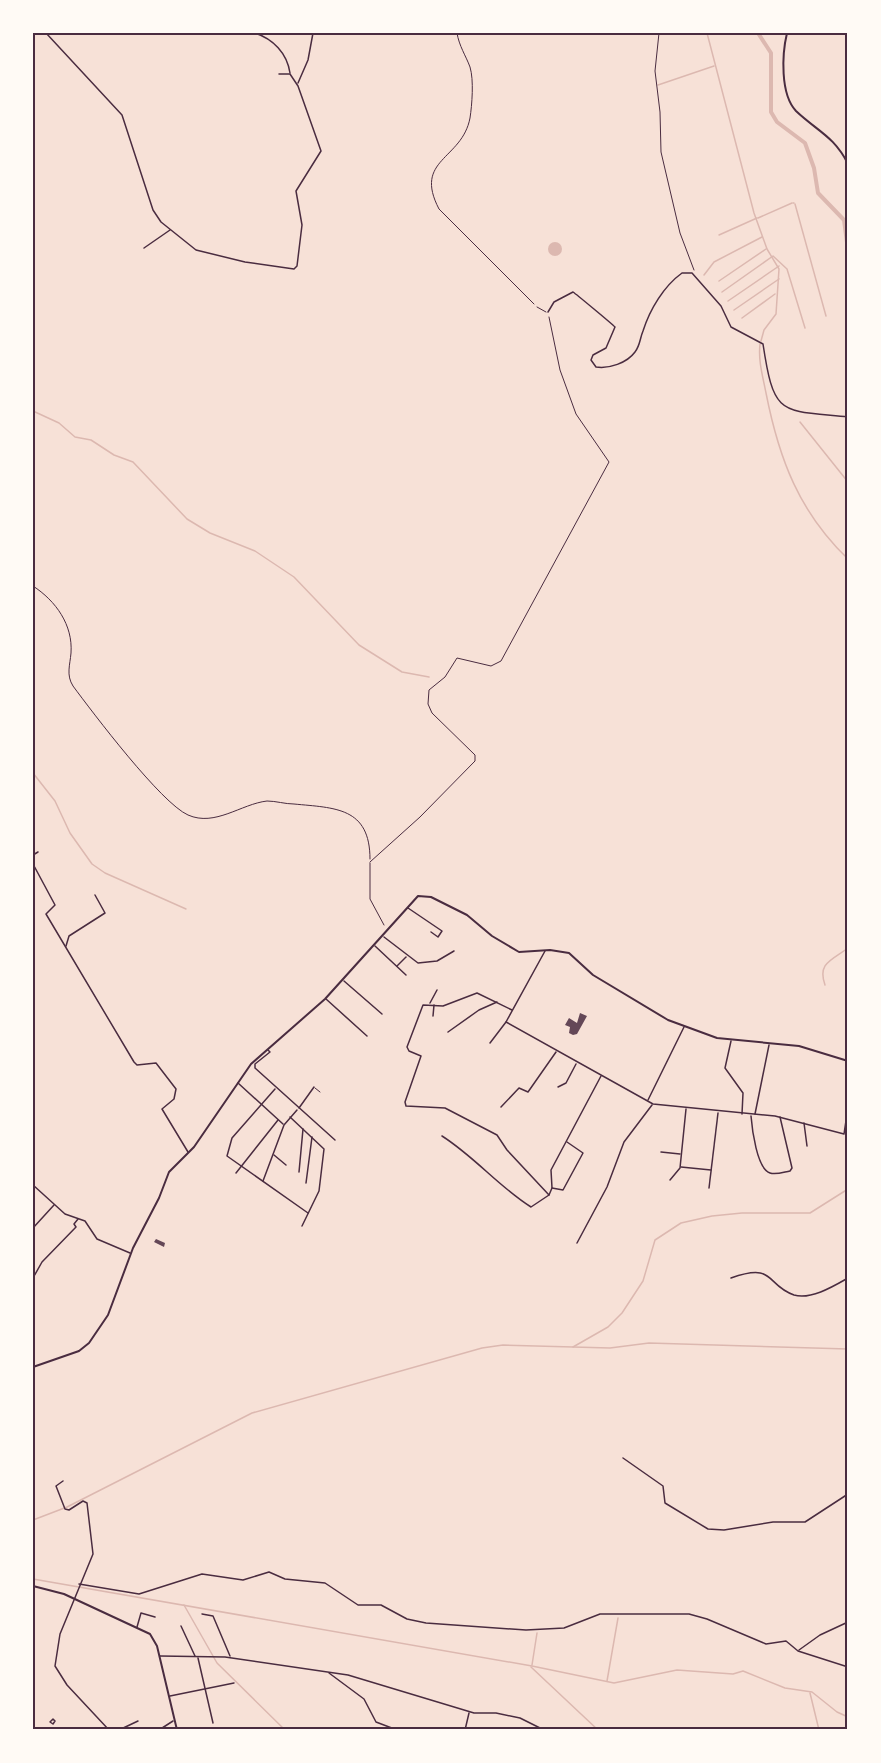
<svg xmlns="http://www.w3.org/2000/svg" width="881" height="1763" font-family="'Asap Condensed',sans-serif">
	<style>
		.water { fill: #dcb8b0 }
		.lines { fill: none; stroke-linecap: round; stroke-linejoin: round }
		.stream { stroke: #dcb8b0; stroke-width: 1.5 }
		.river { stroke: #dcb8b0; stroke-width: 4 }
		.building { fill: #644757 }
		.path { stroke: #4a2c40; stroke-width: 1 }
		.service { stroke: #4a2c40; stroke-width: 1 }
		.minor { stroke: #4a2c40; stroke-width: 1.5 }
		.tertiary { stroke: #4a2c40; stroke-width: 2 }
		.secondary { stroke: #4a2c40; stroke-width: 2 }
		.neatline { fill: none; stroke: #4a2c40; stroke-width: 2 }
	</style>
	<rect width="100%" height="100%" fill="#f7e1d7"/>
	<circle class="water" cx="555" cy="249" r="7"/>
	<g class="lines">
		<g class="stream">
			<polyline points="707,33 754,213 767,249 779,269 776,314 764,330 761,341"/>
			<polyline points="658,85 714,66"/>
			<polyline points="793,203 794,203"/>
			<polyline points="795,204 826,316"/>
			<polyline points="758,218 792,203"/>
			<polyline points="719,235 757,218"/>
			<polyline points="704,275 714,262 762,237"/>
			<polyline points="719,281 766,249"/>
			<polyline points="722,292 773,256 787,269 805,328"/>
			<polyline points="728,301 779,266"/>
			<polyline points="734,310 779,279"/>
			<polyline points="742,318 775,294"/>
			<path d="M 760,344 C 758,361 763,377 766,393 C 779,459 799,512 848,559"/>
			<polyline points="33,411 59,423 75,437 91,440 114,455 133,462 187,519 210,533 255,551 294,577 359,645 402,672 429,677"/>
			<polyline points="800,422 848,482"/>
			<polyline points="33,773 55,801 70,833 92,864 105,873 186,909"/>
			<path d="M 825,985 C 817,963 832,960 848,948"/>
			<polyline points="573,1347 610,1348 649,1343 848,1349"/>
			<polyline points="33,1520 67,1507 252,1413 482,1348 503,1345 573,1347 608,1327 622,1313 643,1281 655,1240 681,1223 712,1216 742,1213 810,1213 848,1189"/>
			<polyline points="33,1579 532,1666 614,1683 677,1670 733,1674 743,1671 785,1688 812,1692 837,1712 848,1717"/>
			<polyline points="184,1605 217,1663 285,1730"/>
			<polyline points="532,1665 537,1633"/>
			<polyline points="531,1667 598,1730"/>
			<polyline points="607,1681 618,1618"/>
			<polyline points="810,1693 819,1730"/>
		</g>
		<polyline class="river" points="758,33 771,53 771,112 777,122 805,143 814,168 818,193 844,220 848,250"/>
	</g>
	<g class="building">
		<polygon points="580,1013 587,1016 577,1034 573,1035 569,1033 570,1027 565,1025 569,1018 577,1023"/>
		<polygon points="156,1239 165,1243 164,1247 154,1242"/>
	</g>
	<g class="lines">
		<g class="path">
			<path d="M 457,33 C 459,46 466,56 470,67 C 474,80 472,105 470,118 C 462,160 413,159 439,209 L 534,304"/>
			<polyline points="659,33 655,71 660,112 661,152 680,233 694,270"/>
			<path d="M 33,586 C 56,601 73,625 71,653 C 70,665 66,675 73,686 C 93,713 161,803 188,815 C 215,827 241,804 267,801 C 276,801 285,804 294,804 C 335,808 370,807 370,859"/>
			<polyline points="370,862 420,817 475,761 475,755 432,713 428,704 429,690 445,677 457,658 491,666 501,661 609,462 576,414 560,370 549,317"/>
			<polyline points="370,863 370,899 384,925"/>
		</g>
		<g class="service">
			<polyline points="537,307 546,312"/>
			<polyline points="315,1088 320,1092"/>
		</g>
		<g class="minor">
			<polyline points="46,33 122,115 153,210 161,222 196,250 245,262 294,269 297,266 302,225 296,191 321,151 298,86 290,74 279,74"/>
			<path d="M 255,33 C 273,39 287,53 290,73"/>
			<polyline points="298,83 308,60 313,33"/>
			<polyline points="144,248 170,230"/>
			<path d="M 548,312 L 554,302 L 573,292 C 576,294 611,323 615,327 L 606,348 L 593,355 L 591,360 L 596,367 C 609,369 627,363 635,352 C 640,346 640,338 643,331 C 650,309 664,286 682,273 L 692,273 L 721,306 L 731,327 L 763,344 C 774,417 780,410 848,417"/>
			<polyline points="33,855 38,852"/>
			<polyline points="33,864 55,905 46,914 134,1062 137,1065 156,1063 176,1089 174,1099 162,1109 188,1152"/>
			<polyline points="408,908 442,931 438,937 431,932"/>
			<polyline points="384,937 418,963 437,961 454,951"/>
			<polyline points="66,946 69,936 105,913 95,895"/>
			<polyline points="375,946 406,975"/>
			<polyline points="397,966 406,957"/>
			<polyline points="344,981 382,1014"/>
			<polyline points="326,999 367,1036"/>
			<polyline points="430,1003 437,990"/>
			<polyline points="512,1010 477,993 443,1006 423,1005 407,1047 409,1051 421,1056 405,1102 406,1106 445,1108 497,1135 507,1150 549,1195 552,1188 551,1170 601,1076"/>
			<polyline points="433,1016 434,1005"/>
			<polyline points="506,1022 653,1104 775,1116 844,1134 848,1107"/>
			<polyline points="448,1032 479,1010 497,1002"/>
			<polyline points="731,1041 725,1068 743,1093 742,1114"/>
			<polyline points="490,1043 506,1022 545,951"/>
			<polyline points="268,1050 270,1052 255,1064 255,1068 335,1140"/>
			<polyline points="238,1083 283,1124"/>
			<polyline points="558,1087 566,1083 576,1064"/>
			<polyline points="275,1089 232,1138 227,1156 308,1213"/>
			<polyline points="648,1100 684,1027"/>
			<polyline points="501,1107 519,1088 528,1092 556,1052"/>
			<polyline points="299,1108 314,1087"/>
			<polyline points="755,1114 769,1045"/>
			<path d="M 751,1116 C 752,1129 757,1169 770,1173 C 776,1175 784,1172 790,1171 L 792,1168 L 780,1117"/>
			<polyline points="290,1117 324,1149 319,1191 302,1226"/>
			<polyline points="804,1123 807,1146"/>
			<path d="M 442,1136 C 475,1157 499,1187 531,1207 L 549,1195"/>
			<polyline points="661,1152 680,1154"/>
			<polyline points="274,1155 286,1165"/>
			<polyline points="681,1167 711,1170"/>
			<polyline points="299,1172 303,1129"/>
			<polyline points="236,1173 278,1120"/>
			<polyline points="670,1180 680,1168 686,1109"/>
			<polyline points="263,1181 284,1125 297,1110"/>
			<polyline points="306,1183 312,1137"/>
			<polyline points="33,1185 65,1214 85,1221 97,1239 130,1253"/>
			<polyline points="552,1188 563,1190 583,1153 567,1142"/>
			<polyline points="709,1188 718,1113"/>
			<polyline points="33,1228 54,1205"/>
			<polyline points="577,1243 607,1187 624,1142 652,1105"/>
			<polyline points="33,1278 42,1262 76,1227 74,1224 78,1219"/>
			<path d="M 731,1278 C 776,1262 765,1285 794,1295 C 811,1300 834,1286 848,1278"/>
			<polyline points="623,1458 663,1486 665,1503 708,1529 724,1530 773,1522 805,1522 848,1494"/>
			<polyline points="63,1481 56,1486 65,1509 69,1510 83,1501 87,1503 93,1554 60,1634 55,1666 67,1685 109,1730"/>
			<polyline points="79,1584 139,1594 202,1574 243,1580 269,1572 285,1579 325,1583 358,1605 381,1605 407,1619 426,1623 526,1630 564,1628 600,1614 689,1614 707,1619 766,1644 786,1641 798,1651 848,1667"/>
			<polyline points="202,1614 213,1616 230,1656"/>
			<polyline points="181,1626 195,1656"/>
			<polyline points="137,1627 141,1613 155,1617"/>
			<polyline points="799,1650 820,1635 848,1622"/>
			<polyline points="160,1656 225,1657 348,1675 474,1713 496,1713 520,1718 544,1730"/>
			<polyline points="198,1658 213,1723"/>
			<polyline points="329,1673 364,1699 376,1722 397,1730"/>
			<polyline points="170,1696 234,1683"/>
			<polygon points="53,1719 55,1721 53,1724 50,1722"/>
			<polyline points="119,1730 138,1721"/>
			<polyline points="159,1730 173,1721"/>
			<polyline points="465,1730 469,1713"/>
		</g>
		<g class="tertiary">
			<path d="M 787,33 C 782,54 780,94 796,111 C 817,131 834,136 848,164"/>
			<polyline points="33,1367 79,1351 89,1343 108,1315 133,1248 159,1198 169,1172 194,1147 251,1064 325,999 418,896 431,897 467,915 492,936 519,952 550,950 569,953 593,975 668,1020 717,1038 799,1046 848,1061"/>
		</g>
		<polyline class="secondary" points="33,1586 64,1594 150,1634 157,1646 177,1730"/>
	</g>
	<rect width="881" height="1763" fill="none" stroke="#fffaf5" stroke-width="69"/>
	<rect x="34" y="34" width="812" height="1694" class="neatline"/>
</svg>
